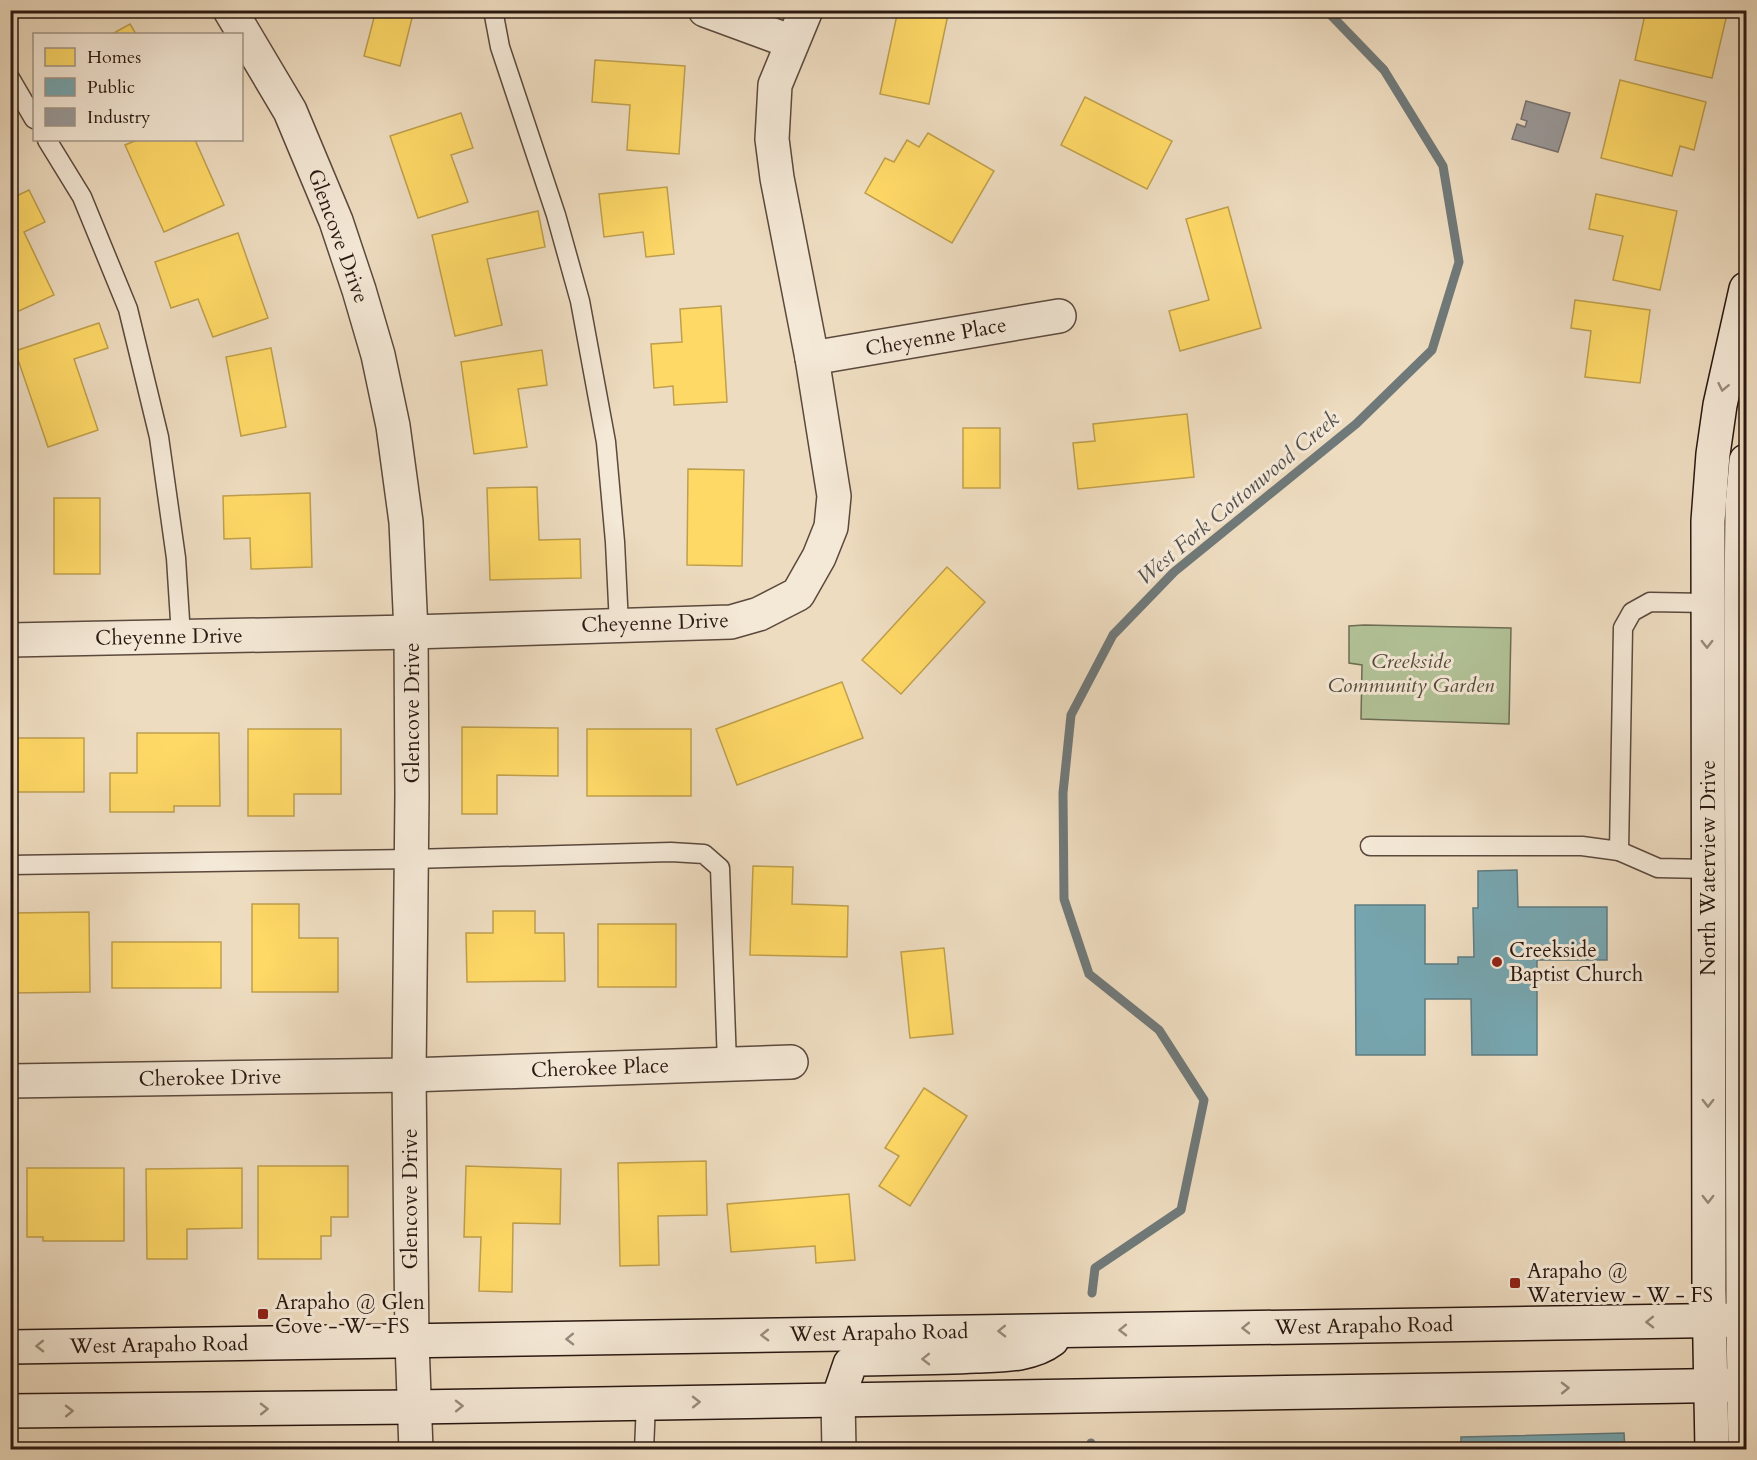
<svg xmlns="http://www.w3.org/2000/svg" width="1757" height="1460" font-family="Cardo,serif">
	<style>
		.green { fill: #b2c297; stroke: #6e6d54; stroke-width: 1.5 }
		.homes { fill: #ffd966; stroke: #bf9f4c; stroke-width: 1.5 }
		.public { fill: #76a5af; stroke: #5f7b80; stroke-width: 1.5 }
		.industry { fill: #999; stroke: #787270; stroke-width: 1.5 }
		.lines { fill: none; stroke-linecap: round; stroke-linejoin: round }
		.stream { stroke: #707979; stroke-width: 9 }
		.lane-casing { stroke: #5b493d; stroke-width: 21 }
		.street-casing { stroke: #5b493d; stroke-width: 36 }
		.secondary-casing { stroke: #2a1811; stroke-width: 36 }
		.lane { stroke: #f4e8d6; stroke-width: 18 }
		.street { stroke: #f4e8d6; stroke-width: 33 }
		.secondary { stroke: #f4e8d6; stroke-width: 33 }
		.oneway { stroke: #998a7d }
		.poi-dot { fill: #8f2418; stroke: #f4e8d6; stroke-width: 2 }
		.labels { text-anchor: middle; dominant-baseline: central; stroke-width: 6; stroke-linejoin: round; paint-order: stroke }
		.street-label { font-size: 21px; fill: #2a1811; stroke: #f4e8d6 }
		.park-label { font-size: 21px; font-style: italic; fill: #534b39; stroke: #f4e8d6 }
		.poi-label { font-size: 21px; fill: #2a1811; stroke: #f4e8d6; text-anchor: start }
		.water-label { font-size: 22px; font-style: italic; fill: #53504e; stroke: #f4e8d6 }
	</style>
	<rect width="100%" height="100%" fill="#eedcc0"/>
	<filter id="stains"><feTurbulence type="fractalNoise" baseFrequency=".00333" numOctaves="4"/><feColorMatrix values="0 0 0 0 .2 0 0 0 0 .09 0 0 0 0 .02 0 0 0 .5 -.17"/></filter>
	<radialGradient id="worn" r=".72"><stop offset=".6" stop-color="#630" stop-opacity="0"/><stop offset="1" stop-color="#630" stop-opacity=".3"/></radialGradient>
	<polygon class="green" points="1364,625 1511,628 1509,724 1361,719 1362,665 1349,663 1349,626"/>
	<g class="homes">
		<polygon points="376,10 414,10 400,66 364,56"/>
		<polygon points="898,10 949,10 929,104 880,94"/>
		<polygon points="1646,10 1728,10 1712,78 1635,60"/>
		<polygon points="130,24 136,34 112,34"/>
		<polygon points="595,60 685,66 679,154 627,150 630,105 592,102"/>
		<polygon points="1620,80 1706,102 1694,150 1680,146 1672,176 1601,158"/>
		<polygon points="1085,97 1172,141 1147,189 1061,145"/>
		<polygon points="461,113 473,148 451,155 468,202 418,218 390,136"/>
		<polygon points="928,133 994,171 952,243 865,193 885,158 894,162 907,140 919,147"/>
		<polygon points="137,140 195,140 224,205 164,232 125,145"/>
		<polygon points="667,187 674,254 646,257 643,232 604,237 599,194"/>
		<polygon points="29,190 45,222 24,232 54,295 10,315 10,199"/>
		<polygon points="1596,194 1677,211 1660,290 1613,280 1623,236 1589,229"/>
		<polygon points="1228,207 1261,328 1180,351 1169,311 1209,300 1186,219"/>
		<polygon points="538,211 545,247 487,259 502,325 455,336 432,235"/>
		<polygon points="238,233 268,318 213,337 198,299 171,308 155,262"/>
		<polygon points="1575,300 1650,310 1640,383 1585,377 1591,331 1571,328"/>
		<polygon points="721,306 727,402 674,405 673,386 654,388 651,344 682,342 680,309"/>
		<polygon points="99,323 108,348 74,359 98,430 48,447 15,351"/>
		<polygon points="271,348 286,427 241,436 226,357"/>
		<polygon points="542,350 547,385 518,389 527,447 474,454 461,362"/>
		<polygon points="1187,414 1194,477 1078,489 1073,443 1095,441 1093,424"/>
		<rect x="963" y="428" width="37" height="60"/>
		<polygon points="688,469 744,470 742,566 687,565"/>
		<polygon points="537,487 539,540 580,539 581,578 490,580 487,488"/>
		<polygon points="310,493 312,567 251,569 250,538 224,539 223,496"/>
		<rect x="54" y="498" width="46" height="76"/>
		<polygon points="947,567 985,602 901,694 862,660"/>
		<polygon points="842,682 863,738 737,785 716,729"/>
		<polygon points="462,727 558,728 558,776 497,775 497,814 462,814"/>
		<polygon points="248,729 341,729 341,794 294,794 294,816 248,816"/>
		<rect x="587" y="729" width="104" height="67"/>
		<polygon points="137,733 219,733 220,806 174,806 174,812 110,812 110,773 137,773"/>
		<rect x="10" y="738" width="74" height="54"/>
		<polygon points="753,866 793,867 792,904 848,906 847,957 750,955"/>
		<polygon points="252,904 299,904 299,938 338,938 338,992 252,992"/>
		<polygon points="493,911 535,911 535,933 564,933 565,981 467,982 466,933 493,933"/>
		<polygon points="89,912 90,992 10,993 10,924 13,924 13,913"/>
		<rect x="598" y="924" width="78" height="63"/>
		<rect x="112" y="942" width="109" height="46"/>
		<polygon points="944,948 953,1034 910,1038 901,952"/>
		<polygon points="924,1088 967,1116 910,1206 879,1186 899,1156 885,1148"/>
		<polygon points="706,1161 707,1215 658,1216 659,1265 620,1266 618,1163"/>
		<polygon points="258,1166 348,1166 348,1217 331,1217 331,1236 321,1236 321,1259 258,1259"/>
		<polygon points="466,1166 561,1169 560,1224 513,1223 512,1292 479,1291 481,1237 464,1237"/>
		<polygon points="27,1168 124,1168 124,1241 43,1241 43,1237 27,1237"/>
		<polygon points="242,1168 242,1228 187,1229 187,1259 147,1259 146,1169"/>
		<polygon points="849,1194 855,1260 816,1263 815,1246 731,1252 727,1204"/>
	</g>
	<g class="public">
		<polygon points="1517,870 1518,907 1607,907 1607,960 1537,960 1537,1055 1472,1055 1471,999 1425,999 1425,1055 1356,1055 1355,905 1425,905 1425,964 1458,964 1458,957 1474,957 1473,908 1478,908 1478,871"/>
		<polygon points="1624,1433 1625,1450 1461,1450 1461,1437"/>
	</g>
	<polygon class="industry" points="1526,101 1570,113 1558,152 1512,139 1517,124 1525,127 1527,121 1521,119"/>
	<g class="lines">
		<g class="stream">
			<polyline points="1092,1293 1095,1268 1181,1210 1204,1100 1159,1030 1089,974 1064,899 1063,793 1071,715 1113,635 1174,572 1356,424 1432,350 1459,262 1443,166 1384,70 1326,10"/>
			<polyline points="1091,1450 1091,1443"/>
		</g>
		<g class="lane-casing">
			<g id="lane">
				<polyline points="493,10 500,47 556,215 580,301 606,442 615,542 619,625"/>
				<polyline points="10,78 34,119"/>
				<polyline points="47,140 82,197 128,309 159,437 176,558 181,636"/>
				<polyline points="1370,846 1582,846 1619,851 1623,628 1632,612 1650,602 1707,603"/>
				<polyline points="1619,851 1658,868 1708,869"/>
				<polyline points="10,865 412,859 671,852 704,854 720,868 727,1064"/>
				<polyline points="644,1450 646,1403"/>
			</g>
		</g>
		<g class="street-casing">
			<g id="street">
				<polyline points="230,10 290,111 336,221 359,290 378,355 393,426 406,522 411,632 412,795 409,1075 412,1342 416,1450"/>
				<polyline points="705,10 792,42"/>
				<polyline points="812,358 1059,316"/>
				<polyline points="10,640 411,632 731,622 759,614 798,594 819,557 831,527 834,496 812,358 777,178 772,139 775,85 806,10"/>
				<polyline points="10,1081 409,1075 791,1062"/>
				<polyline points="838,1399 839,1450"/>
			</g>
		</g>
		<g class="secondary-casing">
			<g id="secondary">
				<polyline points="10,1347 1746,1320"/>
				<path d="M 838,1399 L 850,1364 L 859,1359 C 898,1358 937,1358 976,1356 C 1000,1355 1031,1356 1052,1340"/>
				<polyline points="10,1411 414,1407 1746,1385"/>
				<polyline points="1712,1450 1709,1291 1708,521 1713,454 1720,405 1746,289"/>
				<polyline points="1745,1450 1743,1320 1741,603 1742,506 1746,461"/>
			</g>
		</g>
		<use href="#lane" class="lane"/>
		<use href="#street" class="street"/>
		<use href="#secondary" class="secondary"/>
	</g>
	<defs><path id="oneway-chevron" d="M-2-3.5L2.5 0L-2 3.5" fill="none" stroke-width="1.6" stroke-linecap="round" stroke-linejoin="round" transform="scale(1.5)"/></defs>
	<g class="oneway">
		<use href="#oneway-chevron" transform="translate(1723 387) rotate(102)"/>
		<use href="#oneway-chevron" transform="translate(1707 644) rotate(90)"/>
		<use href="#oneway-chevron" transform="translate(1708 1103) rotate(90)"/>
		<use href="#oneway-chevron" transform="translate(1708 1199) rotate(90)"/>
		<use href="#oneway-chevron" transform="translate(1650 1322) rotate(179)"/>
		<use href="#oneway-chevron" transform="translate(1246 1328) rotate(179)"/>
		<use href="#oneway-chevron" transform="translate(1123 1330) rotate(179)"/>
		<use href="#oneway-chevron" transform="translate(1002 1331) rotate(179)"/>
		<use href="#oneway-chevron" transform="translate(765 1335) rotate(179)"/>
		<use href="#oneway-chevron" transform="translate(570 1339) rotate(179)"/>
		<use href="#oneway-chevron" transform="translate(40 1346) rotate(179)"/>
		<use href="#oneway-chevron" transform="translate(926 1359) rotate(179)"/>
		<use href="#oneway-chevron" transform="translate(1565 1388) rotate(-1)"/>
		<use href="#oneway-chevron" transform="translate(696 1402) rotate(-1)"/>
		<use href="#oneway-chevron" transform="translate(459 1406) rotate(-1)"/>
		<use href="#oneway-chevron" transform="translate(264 1409) rotate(-1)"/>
		<use href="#oneway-chevron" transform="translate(69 1411) rotate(-1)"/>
	</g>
	<g class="poi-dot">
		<circle cx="1497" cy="962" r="6"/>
		<rect x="1509" y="1277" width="12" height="12" rx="3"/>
		<rect x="257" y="1308" width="12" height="12" rx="3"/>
	</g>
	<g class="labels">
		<g class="street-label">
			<text transform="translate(338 236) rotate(70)">Glencove Drive</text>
			<text transform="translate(936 337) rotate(-10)">Cheyenne Place</text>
			<text transform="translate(655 623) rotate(-2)">Cheyenne Drive</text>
			<text transform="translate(169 637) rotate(-1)">Cheyenne Drive</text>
			<text transform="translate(412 713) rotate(-90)">Glencove Drive</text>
			<text transform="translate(1708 868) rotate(-90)">North Waterview Drive</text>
			<text transform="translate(600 1068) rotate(-2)">Cherokee Place</text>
			<text transform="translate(210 1078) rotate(-1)">Cherokee Drive</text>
			<text transform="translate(410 1199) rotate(-90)">Glencove Drive</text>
			<text transform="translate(1364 1326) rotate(-1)">West Arapaho Road</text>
			<text transform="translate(879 1333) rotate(-1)">West Arapaho Road</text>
			<text transform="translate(159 1345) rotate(-1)">West Arapaho Road</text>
		</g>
		<g class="park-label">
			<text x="1411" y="661">Creekside<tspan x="1411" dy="24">Community Garden</tspan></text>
		</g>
		<g class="poi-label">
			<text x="1509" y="950">Creekside<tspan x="1509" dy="24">Baptist Church</tspan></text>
			<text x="1527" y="1271">Arapaho @<tspan x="1527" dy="24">Waterview - W - FS</tspan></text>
			<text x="275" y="1302">Arapaho @ Glen<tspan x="275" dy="24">Cove - W - FS</tspan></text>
		</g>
		<g class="water-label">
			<text transform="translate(1238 498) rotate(-40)">West Fork Cottonwood Creek</text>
		</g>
	</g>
	<rect width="1757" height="1460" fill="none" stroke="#eedcc0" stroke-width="36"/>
	<rect x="12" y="12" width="1733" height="1436" fill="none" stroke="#2a1811" stroke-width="3"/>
	<rect x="18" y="18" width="1721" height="1424" fill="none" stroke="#2a1811" stroke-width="1.5"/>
	<rect x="33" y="33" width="210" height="108" fill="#f4e8d6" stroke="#a39587" stroke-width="1.5"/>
	<rect x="45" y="48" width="30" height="18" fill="#ffd966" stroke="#a39587" stroke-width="1.5"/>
	<text x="87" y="63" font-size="18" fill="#2a1811">Homes</text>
	<rect x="45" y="78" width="30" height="18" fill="#76a5af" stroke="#a39587" stroke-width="1.5"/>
	<text x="87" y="93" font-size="18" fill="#2a1811">Public</text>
	<rect x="45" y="108" width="30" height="18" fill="#999999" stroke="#a39587" stroke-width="1.5"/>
	<text x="87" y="123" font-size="18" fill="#2a1811">Industry</text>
	<rect width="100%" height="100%" filter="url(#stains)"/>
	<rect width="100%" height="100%" fill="url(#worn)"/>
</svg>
